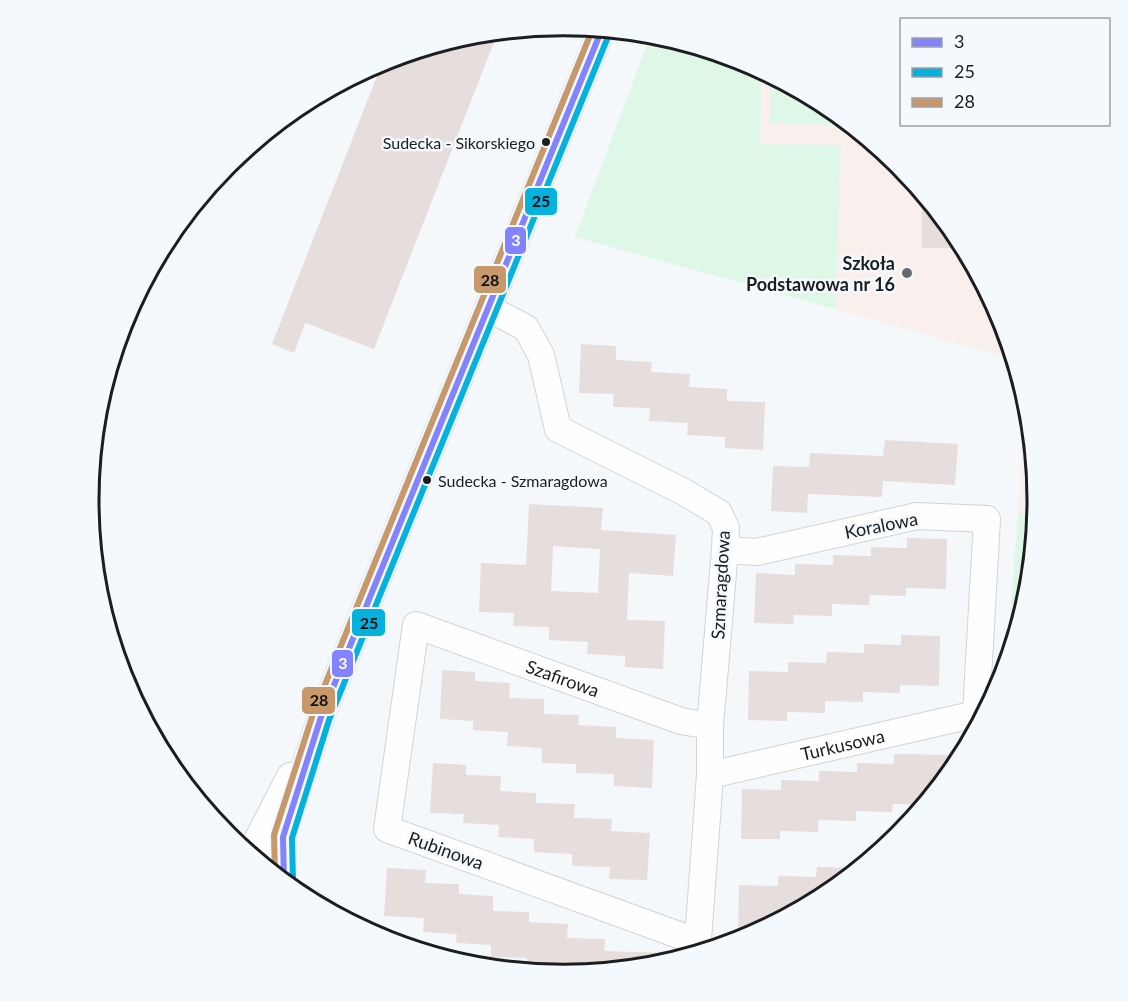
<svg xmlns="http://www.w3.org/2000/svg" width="1128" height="1001" font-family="Lato,sans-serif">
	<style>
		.education { fill: #f9f0ed }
		.green { fill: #dff7e7 }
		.building { fill: #e6dddd; fill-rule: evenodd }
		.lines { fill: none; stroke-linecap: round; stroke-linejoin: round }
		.minor-casing { stroke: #d1d3d6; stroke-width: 28 }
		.minor { stroke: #fefefe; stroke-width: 26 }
		.bus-1-casing { stroke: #f3f9fd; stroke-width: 10 }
		.bus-2-casing { stroke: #f3f9fd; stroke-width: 10 }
		.bus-3-casing { stroke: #f3f9fd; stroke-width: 10 }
		.bus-1 { stroke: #8383ff; stroke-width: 6 }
		.bus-2 { stroke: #04b2dd; stroke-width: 6 }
		.bus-3 { stroke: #c6986a; stroke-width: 6 }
		.bus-dot { fill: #1b1d1f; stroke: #f3f9fd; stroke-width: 2 }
		.poi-dot { fill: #676a6c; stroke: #f3f9fd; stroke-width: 2 }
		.labels { text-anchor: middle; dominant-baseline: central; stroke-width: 5; stroke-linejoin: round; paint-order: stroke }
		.bus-label { font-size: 16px; fill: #1b1d1f; stroke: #f3f9fd; text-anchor: end }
		.poi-label { font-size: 18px; font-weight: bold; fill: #1b1d1f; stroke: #f3f9fd; text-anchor: end }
		.street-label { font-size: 18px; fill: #1b1d1f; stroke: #f3f9fd }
		.rim { fill: none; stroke: #1b1d1f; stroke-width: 3 }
		.line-badge { stroke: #f3f9fd; stroke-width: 2 }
		.badge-label { font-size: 16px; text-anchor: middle; font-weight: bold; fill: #fff }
		.pale-badge-label { font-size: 16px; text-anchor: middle; font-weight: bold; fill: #111 }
	</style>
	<rect width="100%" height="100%" fill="#f5f8fb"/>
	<g class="education">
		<polygon points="761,70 828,106 900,165 959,237 1003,319 1015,360 835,309 841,145 759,144"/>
		<polygon points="1025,391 1030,408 1039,501 1038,511 1018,513"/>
	</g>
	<g class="green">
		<polygon points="651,34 657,35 746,62 761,70 760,144 841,145 835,309 575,237"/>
		<polygon points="771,75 828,106 845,120 845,125 770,123"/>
		<polygon points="1038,511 1030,594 1006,671 1018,513"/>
	</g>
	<g class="building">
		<polygon points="498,32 374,349 305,323 294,353 272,344 383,61 472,35"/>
		<polygon points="922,192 959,237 965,248 922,248"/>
		<polygon points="581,344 616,346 616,360 652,362 651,372 690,374 689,387 727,389 727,401 765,402 763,450 725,448 725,437 687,435 688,423 649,421 650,408 613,407 614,394 579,393"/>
		<polygon points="885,440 958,444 955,485 883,481 882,497 808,494 807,513 771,511 773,466 809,467 810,453 883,456"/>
		<path d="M 529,504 L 603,508 L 601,530 L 676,535 L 673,576 L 629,573 L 627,620 L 665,621 L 663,669 L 625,667 L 625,656 L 587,654 L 588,642 L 549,640 L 549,627 L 513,626 L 514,613 L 479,612 L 481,563 L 526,565 ZM 553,546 L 600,549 L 598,593 L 551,591 Z"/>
		<polygon points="907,538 947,539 946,589 906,588 906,596 870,595 869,605 832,604 832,616 794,615 793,624 754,623 756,573 795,575 795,564 833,565 833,555 871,556 871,547 907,548"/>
		<polygon points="901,635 940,636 939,686 900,685 900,693 863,692 863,702 825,701 825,713 787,712 787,721 748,720 749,671 788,672 788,662 826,663 827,652 864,653 864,644 901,645"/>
		<polygon points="442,670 475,672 475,681 510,683 509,698 544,699 544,714 579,715 578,725 616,727 616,738 654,740 652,788 614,786 614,774 576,773 576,764 542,763 542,748 507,746 508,732 473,730 473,721 440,719"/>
		<polygon points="894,754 964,755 959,765 926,805 893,804 892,812 856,811 856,821 818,820 818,832 780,831 780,839 741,839 742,789 781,790 781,780 819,781 819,771 857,772 857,763 894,764"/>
		<polygon points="433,763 466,765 466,775 501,776 500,791 536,793 536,803 575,804 574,818 612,819 611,831 650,833 647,880 609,879 610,867 572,866 572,854 534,852 534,839 498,837 499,825 463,823 464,814 430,813"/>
		<polygon points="817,867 862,868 828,896 754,935 738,934 739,885 778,886 778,876 816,877"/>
		<polygon points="387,868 426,870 425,883 459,884 459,894 493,896 493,911 529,912 529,922 568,924 567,938 605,939 604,951 668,953 668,963 656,966 565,975 565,973 526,971 527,958 491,957 491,945 456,943 457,934 423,932 424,918 384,916"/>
	</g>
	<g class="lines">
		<g class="minor-casing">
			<g id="minor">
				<polyline points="488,308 526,328 541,355 558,429 684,492 719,513 726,528 725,550 710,726 710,775 697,954"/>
				<path id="s1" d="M 710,775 L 976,714 L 987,519 L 917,516 L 757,552 L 725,550"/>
				<polyline points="250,854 290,776"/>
				<polyline points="271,872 321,717 602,29"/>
				<path id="s2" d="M 698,942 L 387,829 L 416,625 L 681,721 L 710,726"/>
			</g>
		</g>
		<use href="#minor" class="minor"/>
		<g class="bus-1-casing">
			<polyline id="bus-1" points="284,882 283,837 321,717 602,29"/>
		</g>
		<g class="bus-2-casing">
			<polyline id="bus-2" points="293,882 292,838 329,720 610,32"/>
		</g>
		<g class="bus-3-casing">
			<polyline id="bus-3" points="275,875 274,835 313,714 593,28"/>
		</g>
		<use href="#bus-1" class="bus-1"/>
		<use href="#bus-2" class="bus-2"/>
		<use href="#bus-3" class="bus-3"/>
	</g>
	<g class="bus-dot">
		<circle cx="546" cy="142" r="5"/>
		<circle cx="427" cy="480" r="5"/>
	</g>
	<circle class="poi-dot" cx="907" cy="273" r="6"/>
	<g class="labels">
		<g class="bus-label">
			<text x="535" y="142">Sudecka - Sikorskiego</text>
			<text x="438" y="480" text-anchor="start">Sudecka - Szmaragdowa</text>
		</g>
		<g class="poi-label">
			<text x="895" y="263">Szkoła<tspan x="895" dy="21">Podstawowa nr 16</tspan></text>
		</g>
		<g class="street-label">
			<text transform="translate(881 525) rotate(-11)">Koralowa</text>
			<text transform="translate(720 585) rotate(-87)">Szmaragdowa</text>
			<text stroke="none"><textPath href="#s2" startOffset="693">Szafirowa</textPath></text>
			<text stroke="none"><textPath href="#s1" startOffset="136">Turkusowa</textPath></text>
			<text transform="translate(446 850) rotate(20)">Rubinowa</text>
		</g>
	</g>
	<path d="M0 0H1128V1001H0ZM99 500a464 464 0 1 1 928 0a464 464 0 1 1-928 0Z" fill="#f3f9fd" fill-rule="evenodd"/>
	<path class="rim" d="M99 500a464 464 0 1 1 928 0a464 464 0 1 1-928 0Z"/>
	<g class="line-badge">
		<rect x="524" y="187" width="34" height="29" rx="6" fill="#04b2dd"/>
		<rect x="504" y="226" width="23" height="29" rx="6" fill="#8383ff"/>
		<rect x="473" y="265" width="34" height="29" rx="6" fill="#c6986a"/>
		<rect x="351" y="608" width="35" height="29" rx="6" fill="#04b2dd"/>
		<rect x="331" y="649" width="23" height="29" rx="6" fill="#8383ff"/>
		<rect x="301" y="686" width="35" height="29" rx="6" fill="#c6986a"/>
	</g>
	<g class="badge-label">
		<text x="516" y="246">3</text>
		<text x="343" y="669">3</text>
	</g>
	<g class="pale-badge-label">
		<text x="541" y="207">25</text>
		<text x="490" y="286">28</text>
		<text x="369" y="629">25</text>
		<text x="319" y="706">28</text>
	</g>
	<rect x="900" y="18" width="210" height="108" fill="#f3f9fd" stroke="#9da1a4" stroke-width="1.5"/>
	<rect x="912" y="38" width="30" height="9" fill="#8383ff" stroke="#9da1a4" stroke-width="1.5"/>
	<text x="954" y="48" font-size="18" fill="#1b1d1f">3</text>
	<rect x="912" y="68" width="30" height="9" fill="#04b2dd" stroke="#9da1a4" stroke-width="1.5"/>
	<text x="954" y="78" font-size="18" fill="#1b1d1f">25</text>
	<rect x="912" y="98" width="30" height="9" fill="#c6986a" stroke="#9da1a4" stroke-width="1.5"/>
	<text x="954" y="108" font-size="18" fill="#1b1d1f">28</text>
</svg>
